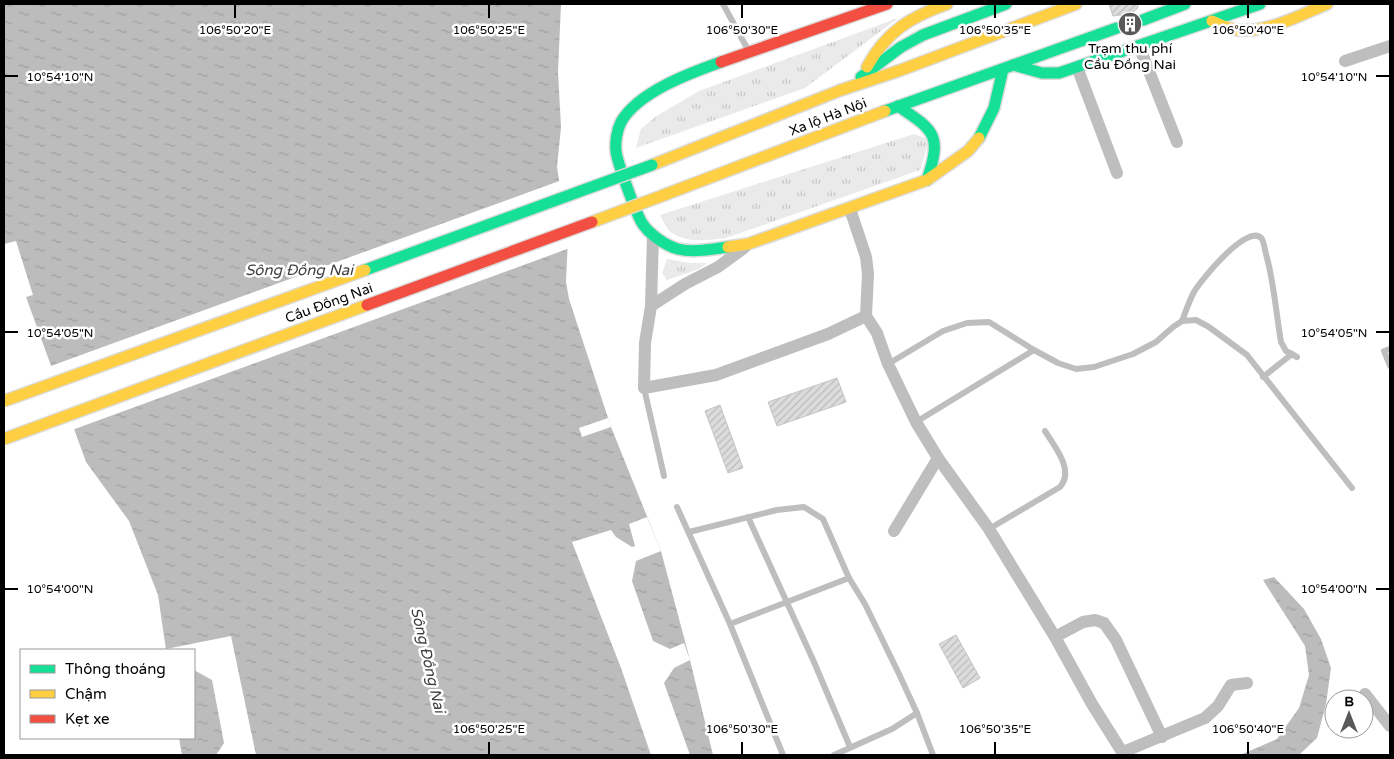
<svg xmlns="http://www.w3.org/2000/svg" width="1394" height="759" font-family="'Varela Round',sans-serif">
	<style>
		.grass { fill: url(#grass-tufts) }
		.water { fill: url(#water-ripples) }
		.pier { fill: #fff }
		.building { fill: url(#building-hatch); stroke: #c5c5c5 }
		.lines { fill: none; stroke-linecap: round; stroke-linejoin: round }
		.fast-casing { stroke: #dbdbdb; stroke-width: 14 }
		.slow-casing { stroke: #dbdbdb; stroke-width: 14 }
		.jam-casing { stroke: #dbdbdb; stroke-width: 14 }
		.lane { stroke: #bebebe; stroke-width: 6 }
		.street { stroke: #bebebe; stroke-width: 12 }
		.fast { stroke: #16e098; stroke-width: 11 }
		.slow { stroke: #ffcf43; stroke-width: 11 }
		.jam { stroke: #f24e42; stroke-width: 11 }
		.fast-bridge-casing { stroke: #dbdbdb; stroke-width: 14; stroke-linecap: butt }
		.slow-bridge-casing { stroke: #dbdbdb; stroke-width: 14; stroke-linecap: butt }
		.jam-bridge-casing { stroke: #dbdbdb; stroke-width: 14; stroke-linecap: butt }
		.fast-bridge { stroke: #16e098; stroke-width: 11 }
		.slow-bridge { stroke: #ffcf43; stroke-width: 11 }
		.jam-bridge { stroke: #f24e42; stroke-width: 11 }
		.ticks { fill: none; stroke: #000; stroke-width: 2 }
		.labels { text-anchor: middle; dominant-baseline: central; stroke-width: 5; stroke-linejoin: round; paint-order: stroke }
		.poi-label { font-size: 14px; fill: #000; stroke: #fff }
		.street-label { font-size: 14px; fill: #000; stroke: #fff }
		.water-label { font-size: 15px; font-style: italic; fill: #404040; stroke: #fff }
		.ticks-label { font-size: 12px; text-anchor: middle; fill: #000; stroke: #fff; stroke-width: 5; stroke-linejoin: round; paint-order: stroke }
	</style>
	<defs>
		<pattern id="grass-tufts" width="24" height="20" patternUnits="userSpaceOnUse" patternTransform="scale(1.25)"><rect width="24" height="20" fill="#eaeaea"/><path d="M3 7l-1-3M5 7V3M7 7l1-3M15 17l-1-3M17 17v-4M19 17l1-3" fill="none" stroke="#c7c7c7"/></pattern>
		<pattern id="water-ripples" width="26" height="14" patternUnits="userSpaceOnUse" patternTransform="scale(1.25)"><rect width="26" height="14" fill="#bcbcbc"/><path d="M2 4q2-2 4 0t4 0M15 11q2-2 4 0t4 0" fill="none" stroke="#a0a0a0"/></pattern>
		<pattern id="building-hatch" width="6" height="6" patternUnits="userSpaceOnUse" patternTransform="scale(1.25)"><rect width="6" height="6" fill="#dcdcdc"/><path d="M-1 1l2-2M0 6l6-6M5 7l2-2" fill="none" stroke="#bbb"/></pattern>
	</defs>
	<rect width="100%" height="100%" fill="#fff"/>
	<g class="grass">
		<polygon points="898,18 805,88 636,148 641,129 655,117 699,91"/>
		<path d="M 914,134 L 925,138 L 928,144 L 920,170 L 726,238 C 707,240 683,245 668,229 C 665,225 662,219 660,215 Z"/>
		<polygon points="667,259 690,263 707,263 699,269 667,280 662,273"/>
	</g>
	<g class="water">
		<polygon points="4,4 561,4 558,72 561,127 557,167 568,238 566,282 569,299 611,427 661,551 690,660 713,755 182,755 179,738 194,738 194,650 166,650 158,595 129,521 86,462 26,297 33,295 16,241 4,244"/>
		<polygon points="1274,577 1304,609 1321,639 1331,668 1326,704 1317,738 1299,755 1240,755 1277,739 1299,708 1309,675 1305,646 1263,580"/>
	</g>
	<g class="pier">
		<polygon points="562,180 570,237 570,248 72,430 48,367"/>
		<polygon points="608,418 611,427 582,437 579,428"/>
		<polygon points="647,517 661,551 636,561 632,581 653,641 670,649 684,643 690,660 674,668 664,683 690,755 651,755 621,668 572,542 611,530 616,537 632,547 635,546 629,524"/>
		<polygon points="231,636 256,755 216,755 224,743 212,680 194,670 194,650 166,649"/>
	</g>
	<g class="building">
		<polygon points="1109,4 1137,4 1138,8 1133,12 1130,18 1131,25 1138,32 1127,36 1130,30 1129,23 1126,18 1120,15 1113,16"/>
		<polygon points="837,378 846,402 777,426 768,402"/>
		<polygon points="720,405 743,468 728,473 705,411"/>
		<polygon points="956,635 980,678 963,688 939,644"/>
	</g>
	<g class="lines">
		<g class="fast-casing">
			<g id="fast">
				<polyline points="1143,20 1185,4"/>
				<path d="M 721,62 C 690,73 638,92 621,122 C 617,130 615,142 616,151 C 617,162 636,213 642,223 C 649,234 666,246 678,249 C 694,253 712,249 728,247"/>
				<polyline points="1013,65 1042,73 1059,73 1260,4"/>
				<polyline points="861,77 901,47 923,35 1006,4"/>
				<path d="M 898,106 C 935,131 942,135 927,180"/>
				<polyline points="885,111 1117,28"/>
				<polyline points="979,138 994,108 1003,69"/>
			</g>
		</g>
		<g class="slow-casing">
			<g id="slow">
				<path d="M 1212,21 C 1220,25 1229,29 1238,30 C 1268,33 1300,15 1327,4"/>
				<path d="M 867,67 C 886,32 910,17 947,4"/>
				<polyline points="652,165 841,90 901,70 1076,4"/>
				<polyline points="664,195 885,111"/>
				<polyline points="728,247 748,244 927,180 968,151 979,138"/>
			</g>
		</g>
		<g class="jam-casing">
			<polyline id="jam" points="721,62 887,4"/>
		</g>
		<g class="lane">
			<polyline points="723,4 747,48"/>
			<path d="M 1182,321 C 1186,311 1189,301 1194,292 C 1200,281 1249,221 1262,239 C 1264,243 1265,250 1266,254 C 1274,282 1276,313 1281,342 L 1286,351 L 1297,357"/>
			<polyline points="1390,349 1384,351 1390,366"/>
			<polyline points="888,364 943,331 967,323 989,322 1034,350 1058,363 1076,369 1094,367 1133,354 1156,342 1173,327 1182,321 1196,320 1209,327 1247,355 1352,488"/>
			<polyline points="1263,377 1292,354"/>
			<polyline points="644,388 664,476"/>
			<polyline points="916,422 1034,350"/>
			<polyline points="677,507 730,624 783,755"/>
			<polyline points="748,517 814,662 850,747"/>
			<path d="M 989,529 L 1060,487 C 1075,470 1054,446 1045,431"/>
			<polyline points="689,532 777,510 804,507 823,519 849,578 865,604 899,674 917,713 933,755"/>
			<polyline points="730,624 849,578"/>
			<polyline points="834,755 892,729 917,713"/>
		</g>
		<g class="street">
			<polyline points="1139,46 1177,142"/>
			<polyline points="1345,61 1390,46"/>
			<polyline points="1077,67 1117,173"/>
			<polyline points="850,209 866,257 868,274 866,316 877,333 888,364 916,422 938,458 989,529 1055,637 1092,704 1124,755"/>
			<polyline points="653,236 651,306 645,343 644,388 716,375 828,334 866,316"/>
			<polyline points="651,306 685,284 718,267 744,248"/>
			<polyline points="894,531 938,458"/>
			<polyline points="1055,637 1083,622 1095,620 1104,623 1116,640 1162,737"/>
			<polyline points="1365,694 1390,726"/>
			<polyline points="1123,752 1205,718 1218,706 1231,685 1247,683"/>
		</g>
		<use href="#fast" class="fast"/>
		<use href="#slow" class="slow"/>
		<use href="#jam" class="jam"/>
		<g class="fast-bridge-casing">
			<polyline id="fast-bridge" points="365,270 652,165"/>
		</g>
		<g class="slow-bridge-casing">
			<g id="slow-bridge">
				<polyline points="592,222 664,195"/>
				<polyline points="4,401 365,270"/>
				<polyline points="4,439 367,305"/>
			</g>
		</g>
		<g class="jam-bridge-casing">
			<polyline id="jam-bridge" points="367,305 592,222"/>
		</g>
		<use href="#fast-bridge" class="fast-bridge"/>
		<use href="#slow-bridge" class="slow-bridge"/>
		<use href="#jam-bridge" class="jam-bridge"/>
	</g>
	<path class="ticks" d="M 235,5 L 235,18M 489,5 L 489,18M 742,5 L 742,18M 995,5 L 995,18M 1248,5 L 1248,18M 5,76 L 18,76M 1376,76 L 1389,76M 5,332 L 18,332M 1376,332 L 1389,332M 5,589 L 18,589M 1376,589 L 1389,589M 489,742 L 489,754M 742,742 L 742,754M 995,742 L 995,754M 1248,742 L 1248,754"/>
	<defs>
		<g id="building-disc" transform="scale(1.25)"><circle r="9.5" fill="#595959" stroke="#fff"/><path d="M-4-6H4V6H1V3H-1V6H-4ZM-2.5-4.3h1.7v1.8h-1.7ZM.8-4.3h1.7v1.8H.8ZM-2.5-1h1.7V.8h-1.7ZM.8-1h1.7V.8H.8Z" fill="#fff"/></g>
	</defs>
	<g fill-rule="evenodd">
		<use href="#building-disc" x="1130" y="24"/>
	</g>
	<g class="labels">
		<g class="poi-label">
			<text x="1130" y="48">Trạm thu phí<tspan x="1130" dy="16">Cầu Đồng Nai</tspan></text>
		</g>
		<g class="street-label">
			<text transform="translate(828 117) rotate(-21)">Xa lộ Hà Nội</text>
			<text transform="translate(329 303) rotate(-20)">Cầu Đồng Nai</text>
		</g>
		<g class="water-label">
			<text x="299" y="270">Sông Đồng Nai</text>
			<text transform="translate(428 660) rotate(77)">Sông Đồng Nai</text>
		</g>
	</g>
	<g class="ticks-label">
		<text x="235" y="34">106°50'20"E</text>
		<text x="489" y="34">106°50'25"E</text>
		<text x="742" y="34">106°50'30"E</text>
		<text x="995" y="34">106°50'35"E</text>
		<text x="1248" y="34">106°50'40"E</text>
		<text x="60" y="81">10°54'10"N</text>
		<text x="1334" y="81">10°54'10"N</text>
		<text x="60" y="337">10°54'05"N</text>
		<text x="1334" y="337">10°54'05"N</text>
		<text x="60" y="593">10°54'00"N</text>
		<text x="1334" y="593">10°54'00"N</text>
		<text x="489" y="733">106°50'25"E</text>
		<text x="742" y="733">106°50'30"E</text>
		<text x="995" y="733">106°50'35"E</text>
		<text x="1248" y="733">106°50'40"E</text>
	</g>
	<rect width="1394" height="759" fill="none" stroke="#000000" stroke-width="10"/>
	<rect x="20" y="649" width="175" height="90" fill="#ffffff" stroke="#999999"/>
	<rect x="30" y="665" width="25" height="8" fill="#16e098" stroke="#999999"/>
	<text x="65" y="674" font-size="15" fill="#000000">Thông thoáng</text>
	<rect x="30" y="690" width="25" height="8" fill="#ffcf43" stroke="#999999"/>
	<text x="65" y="699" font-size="15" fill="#000000">Chậm</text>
	<rect x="30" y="715" width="25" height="8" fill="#f24e42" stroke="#999999"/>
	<text x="65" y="724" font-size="15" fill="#000000">Kẹt xe</text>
	<g transform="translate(1349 714)"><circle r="24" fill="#ffffff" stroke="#999999"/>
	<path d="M0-4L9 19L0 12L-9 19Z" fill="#595959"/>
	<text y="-8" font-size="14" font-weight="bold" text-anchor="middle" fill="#000000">B</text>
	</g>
</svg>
